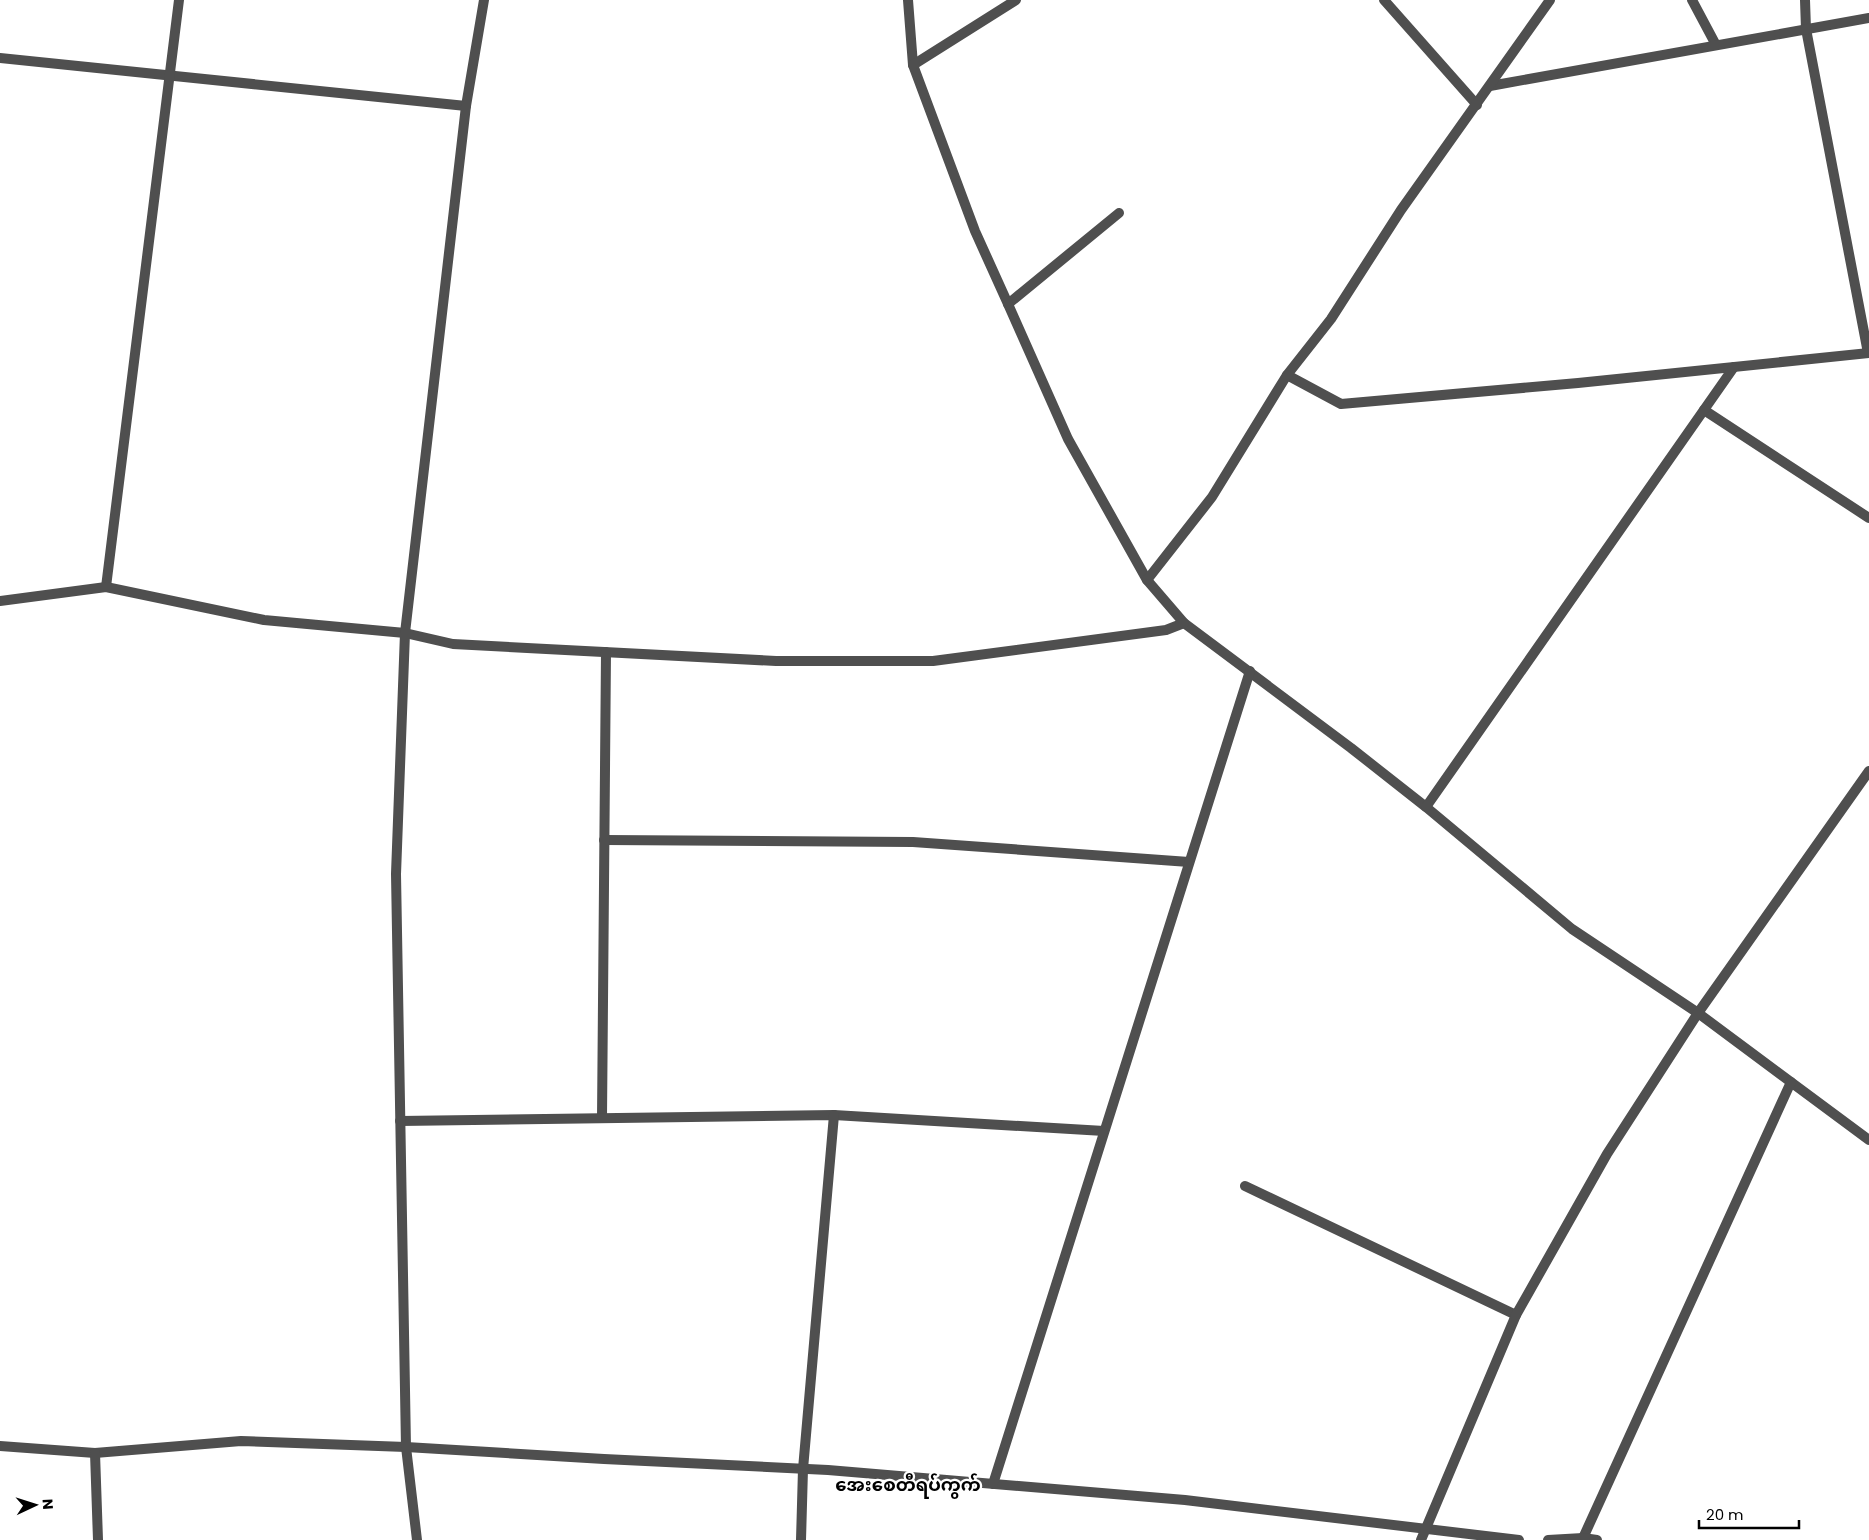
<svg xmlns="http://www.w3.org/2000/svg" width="1869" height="1540" font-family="Poppins,'Noto Sans Myanmar',sans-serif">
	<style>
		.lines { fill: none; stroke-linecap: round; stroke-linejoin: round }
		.lane { stroke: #4f4f4f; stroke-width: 10 }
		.street { stroke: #4f4f4f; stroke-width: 10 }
		.labels { text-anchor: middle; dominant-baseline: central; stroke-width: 4.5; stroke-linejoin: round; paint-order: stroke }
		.quarter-label { font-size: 18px; font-weight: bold; fill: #000; stroke: #fff }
	</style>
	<rect width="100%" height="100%" fill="#fff"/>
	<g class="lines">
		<polyline class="lane" points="1008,304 1119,213"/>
		<g class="street">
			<polyline points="908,0 913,65 975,231 1008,304 1068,439 1147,580 1184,623 1351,748 1426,807 1572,929 1698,1013 1869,1140"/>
			<polyline points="1384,0 1477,105"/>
			<polyline points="1692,0 1716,45"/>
			<polyline points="1805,0 1806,29 1868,353"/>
			<polyline points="0,58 466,106"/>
			<polyline points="913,65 1016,0"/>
			<polyline points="1490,86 1869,18"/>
			<polyline points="1287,375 1341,404 1578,383 1869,353"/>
			<polyline points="1704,410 1869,518"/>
			<polyline points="1147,580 1212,497 1287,375 1331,319 1401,210 1550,0"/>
			<polyline points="106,587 179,0"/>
			<polyline points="0,601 106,587 264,620 405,633 453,644 776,661 933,661 1166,630 1184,623"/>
			<polyline points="1426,807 1734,367"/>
			<polyline points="604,840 913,842 1189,862"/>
			<polyline points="602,1118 606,652"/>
			<polyline points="400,1121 834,1115 1104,1131"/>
			<polyline points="1245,1186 1516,1315"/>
			<polyline points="0,1446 95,1453 241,1441 406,1447 604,1459 828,1470 1185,1500 1519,1540"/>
			<polyline points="95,1453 98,1540"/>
			<polyline points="993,1484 1250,671"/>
			<polyline points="1583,1538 1791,1082"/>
			<polyline points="417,1540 406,1447 396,874 405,633 466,106 484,0"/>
			<polyline points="801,1540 803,1469 834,1115"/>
			<polyline points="1421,1540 1516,1315 1607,1154 1698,1013 1869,771"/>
			<polyline points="1548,1540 1583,1538 1597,1540"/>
		</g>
	</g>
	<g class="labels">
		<g class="quarter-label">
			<text x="908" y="1484">အေးစေတီရပ်ကွက်</text>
		</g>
	</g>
	<g transform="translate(35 1505) rotate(86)" stroke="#ffffff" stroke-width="4" paint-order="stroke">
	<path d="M0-4L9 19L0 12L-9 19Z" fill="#000000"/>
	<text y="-8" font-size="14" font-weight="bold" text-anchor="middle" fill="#000000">N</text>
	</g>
	<path d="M1699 1520v8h100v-8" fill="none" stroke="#000000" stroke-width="2.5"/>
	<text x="1706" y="1520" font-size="15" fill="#000000" stroke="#ffffff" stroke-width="4" paint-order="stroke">20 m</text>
</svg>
